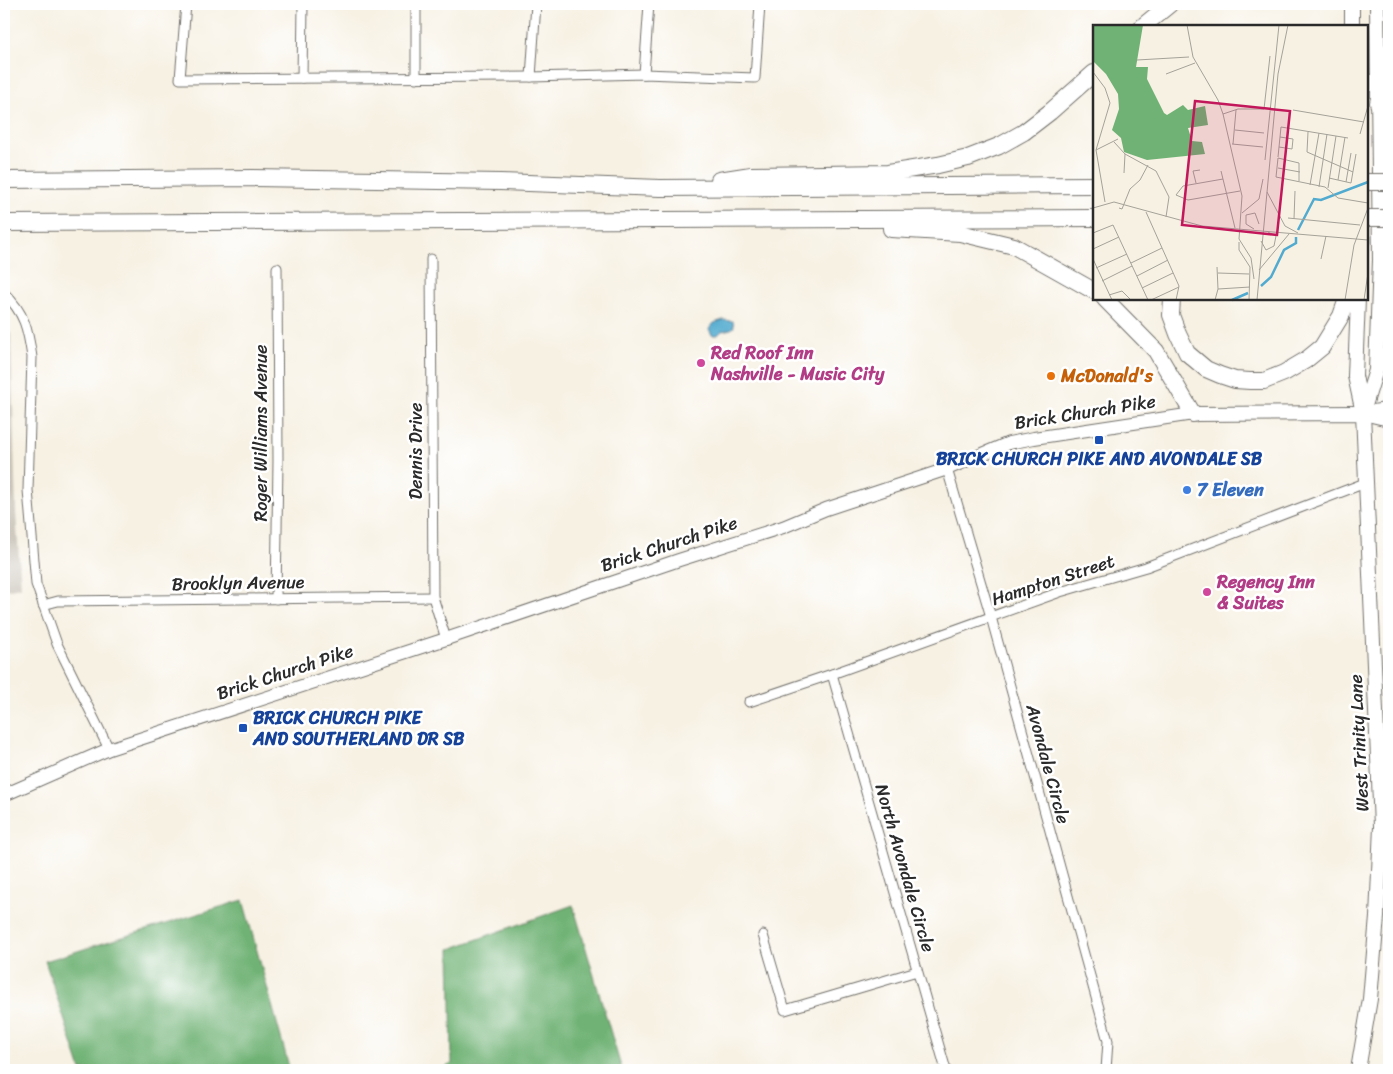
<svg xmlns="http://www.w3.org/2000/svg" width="1393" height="1074" font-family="Sriracha,sans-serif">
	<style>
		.industrial { fill: #c9c3b8 }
		.forest { fill: #70b275; stroke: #4e6e50 }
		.water { fill: #51aacf; stroke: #3e6a7d }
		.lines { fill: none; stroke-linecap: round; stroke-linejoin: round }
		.minor-casing { stroke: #72706b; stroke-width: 11 }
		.tertiary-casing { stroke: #72706b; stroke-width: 13 }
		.secondary-casing { stroke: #72706b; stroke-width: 14 }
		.primary-casing { stroke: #72706b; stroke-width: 16 }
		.motorway-casing { stroke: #72706b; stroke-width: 18 }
		.minor { stroke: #fff; stroke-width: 9 }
		.tertiary { stroke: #fff; stroke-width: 11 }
		.secondary { stroke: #fff; stroke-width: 12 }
		.primary { stroke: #fff; stroke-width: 14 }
		.motorway { stroke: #fff; stroke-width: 16 }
		.motorway-bridge-casing { stroke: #72706b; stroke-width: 18; stroke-linecap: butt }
		.motorway-bridge { stroke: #fff; stroke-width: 16 }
		.hotel-dot { fill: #d1479c; stroke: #fff; stroke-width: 2 }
		.food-dot { fill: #e8710a; stroke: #fff; stroke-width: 2 }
		.transit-dot { fill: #1a4fb4; stroke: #fff; stroke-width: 2 }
		.shop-dot { fill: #3f7fe0; stroke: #fff; stroke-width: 2 }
		.labels { text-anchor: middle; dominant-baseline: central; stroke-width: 5; stroke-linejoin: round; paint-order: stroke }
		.hotel-label { font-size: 18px; font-weight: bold; fill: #b23c85; stroke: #fff; text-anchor: start }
		.food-label { font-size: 18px; font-weight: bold; fill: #c56008; stroke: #fff; text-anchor: start }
		.street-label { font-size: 18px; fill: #2b2b2b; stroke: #fff }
		.transit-label { font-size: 18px; font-weight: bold; fill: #164399; stroke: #fff }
		.shop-label { font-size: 18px; font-weight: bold; fill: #366cbe; stroke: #fff; text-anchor: start }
		.inset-river { fill: none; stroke: #51aacf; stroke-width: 2.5 }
		.inset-road { fill: none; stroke: #a5a299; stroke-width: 1 }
		.view { fill: #c2185b; fill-opacity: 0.15; stroke: #c2185b; stroke-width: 2.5 }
		.inset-edge { fill: none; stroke: #2b2b2b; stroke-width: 2.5 }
	</style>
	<rect width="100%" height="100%" fill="#fff"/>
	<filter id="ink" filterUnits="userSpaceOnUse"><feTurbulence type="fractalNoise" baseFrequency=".02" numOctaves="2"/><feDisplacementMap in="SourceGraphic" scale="10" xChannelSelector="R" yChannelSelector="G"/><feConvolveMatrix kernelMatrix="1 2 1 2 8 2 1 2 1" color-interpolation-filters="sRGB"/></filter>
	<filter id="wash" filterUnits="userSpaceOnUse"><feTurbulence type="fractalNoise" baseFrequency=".0096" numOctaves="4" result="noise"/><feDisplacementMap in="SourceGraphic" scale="20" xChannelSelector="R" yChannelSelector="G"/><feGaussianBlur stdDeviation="1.12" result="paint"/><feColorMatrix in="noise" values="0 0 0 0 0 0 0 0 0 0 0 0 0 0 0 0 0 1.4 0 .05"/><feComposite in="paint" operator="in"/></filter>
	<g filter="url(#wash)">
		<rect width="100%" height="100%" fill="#f7f1e3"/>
		<polygon class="industrial" points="4,326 11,334 16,513 21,587 4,590"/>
		<g class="forest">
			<polygon points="243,900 290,1070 81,1070 45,961"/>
			<polygon points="573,905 622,1070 438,1070 452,1064 450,949"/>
		</g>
		<polygon class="water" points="723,320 733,321 734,327 731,329 722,331 718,335 712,335 709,329 714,323"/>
	</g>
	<g filter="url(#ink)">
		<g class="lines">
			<g class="minor-casing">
				<g id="minor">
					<polyline points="186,4 180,79 531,77"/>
					<polyline points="416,4 416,78"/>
					<polyline points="536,4 531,77 644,74 755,78 760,4"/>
					<polyline points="644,74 649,4"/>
					<polyline points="302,78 303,4"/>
					<polyline points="431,259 433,597 446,639"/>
					<path d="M 4,293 C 25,313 28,330 32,357 L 28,490 L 36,584 L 57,644 L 109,749"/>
					<polyline points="947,469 991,617 1108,1041 1106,1070"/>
					<polyline points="276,599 278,461 277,268"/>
					<polyline points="43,605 58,601 433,597"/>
					<polyline points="832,674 946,1070"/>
					<polyline points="749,702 832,674 1060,592 1146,567 1365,483"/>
					<polyline points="763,935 785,1010 917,971"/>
				</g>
			</g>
			<g class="tertiary-casing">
				<polyline id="tertiary" points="1364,412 1389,408"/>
			</g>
			<g class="secondary-casing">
				<polyline id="secondary" points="4,795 109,749 446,639 679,560 783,527 826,509 947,469 1009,443 1034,438 1193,414"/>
			</g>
			<g class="primary-casing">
				<g id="primary">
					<polyline points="1352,4 1352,26"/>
					<polyline points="1358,299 1355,376 1363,413 1381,826 1377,917 1370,999 1358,1070"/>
					<polyline points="1363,412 1376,370 1380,260 1377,4"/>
					<polyline points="1193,414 1363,413 1389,419"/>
				</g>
			</g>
			<g class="motorway-casing">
				<g id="motorway">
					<polyline points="1143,26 1170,4"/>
					<polyline points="1378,103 1387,56 1389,51"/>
					<polyline points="4,180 254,178 500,182 660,188 1094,185"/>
					<polyline points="719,180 751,175 888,173 938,165 968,158 999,146 1024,132 1050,112 1094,73"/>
					<polyline points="4,223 1094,218"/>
					<polyline points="891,229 960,233 1014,246 1094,291"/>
					<polyline points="1105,299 1156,351 1193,414"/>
					<polyline points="1172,299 1171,315 1178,334 1187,353 1206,369 1220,375 1235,380 1250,381 1264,381 1284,373 1306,360 1322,347 1341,316 1347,299"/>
				</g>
			</g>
			<use href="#minor" class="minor"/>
			<use href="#tertiary" class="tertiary"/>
			<use href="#secondary" class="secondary"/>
			<use href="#primary" class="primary"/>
			<use href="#motorway" class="motorway"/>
			<g class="motorway-bridge-casing">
				<g id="motorway-bridge">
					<polyline points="1367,182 1389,182"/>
					<polyline points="1367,218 1389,218"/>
				</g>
			</g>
			<use href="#motorway-bridge" class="motorway-bridge"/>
		</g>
	</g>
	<g class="hotel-dot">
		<circle cx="701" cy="363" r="5"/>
		<circle cx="1207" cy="592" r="5"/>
	</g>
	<circle class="food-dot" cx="1051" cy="376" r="5"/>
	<g class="transit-dot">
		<rect x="1094" y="435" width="10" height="10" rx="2.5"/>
		<rect x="238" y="723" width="10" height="10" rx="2.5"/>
	</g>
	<circle class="shop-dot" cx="1187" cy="490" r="5"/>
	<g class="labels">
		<g class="hotel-label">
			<text x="711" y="353">Red Roof Inn<tspan x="711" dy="21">Nashville - Music City</tspan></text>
			<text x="1217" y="582">Regency Inn<tspan x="1217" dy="21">&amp; Suites</tspan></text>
		</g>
		<g class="food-label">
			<text x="1061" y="376">McDonald's</text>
		</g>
		<g class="street-label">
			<text transform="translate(1085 412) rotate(-9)">Brick Church Pike</text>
			<text transform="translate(261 433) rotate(-90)">Roger Williams Avenue</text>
			<text transform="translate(416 451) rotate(-90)">Dennis Drive</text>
			<text transform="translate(669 544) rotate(-18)">Brick Church Pike</text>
			<text transform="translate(1053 580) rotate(-18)">Hampton Street</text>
			<text transform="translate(238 583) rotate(-1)">Brooklyn Avenue</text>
			<text transform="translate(285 672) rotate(-18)">Brick Church Pike</text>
			<text transform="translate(1359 743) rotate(-93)">West Trinity Lane</text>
			<text transform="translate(1048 764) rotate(75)">Avondale Circle</text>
			<text transform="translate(905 868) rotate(74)">North Avondale Circle</text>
		</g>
		<g class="transit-label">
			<text x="1099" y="459">BRICK CHURCH PIKE AND AVONDALE SB</text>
			<text x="253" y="718" text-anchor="start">BRICK CHURCH PIKE<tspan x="253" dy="21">AND SOUTHERLAND DR SB</tspan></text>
		</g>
		<g class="shop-label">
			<text x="1197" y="490">7 Eleven</text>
		</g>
	</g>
	<g transform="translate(1093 25)">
		<rect width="275" height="275" fill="#f7f1e3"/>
		<path d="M 0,0 L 50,0 L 43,42 L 55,42 L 54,54 L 71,88 L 74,90 L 90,80 L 95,85 L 112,81 L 115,100 L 95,103 L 99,116 L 109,117 L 112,129 L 54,135 L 31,127 L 28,113 L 19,105 L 26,84 L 25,69 L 13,49 L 0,36 Z" fill="#70b275"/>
		<path class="inset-river" d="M 205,205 L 221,174 L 228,175 L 275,157M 168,261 L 178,252 L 191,225 L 203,218 L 203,212M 139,275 L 155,268"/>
		<path class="inset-road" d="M 94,0 L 100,32 L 125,75 L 130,89 L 149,171 L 146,214M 44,35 L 96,32M 0,47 L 12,63 L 17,78 L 3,125 L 12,177M 73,49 L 102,38M 200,85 L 271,97M 130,89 L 145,84 L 171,84 L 177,31M 142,105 L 171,108M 215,107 L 214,127 L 260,147M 267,109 L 275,81M 21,117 L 32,129 L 63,146 L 76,172 L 73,192M 139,119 L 170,122M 140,119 L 143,85M 186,122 L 199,124 L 200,114 L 187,112M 3,125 L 25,114M 185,132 L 188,102 L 255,113M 172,135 L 186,0M 185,143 L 207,147M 128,146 L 142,203M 31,148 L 32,129M 236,153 L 258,158 L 263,129M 245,155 L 252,112M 206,156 L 206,138 L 185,133 L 183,152 L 232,162 L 245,173 L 275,178M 253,157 L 258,128M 103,158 L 100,146 L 107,145M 217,160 L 226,108M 226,162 L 234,109M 235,163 L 243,111M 174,167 L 192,201 L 205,208M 83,170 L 95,175 L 147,166M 83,170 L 90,161 L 130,154M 0,183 L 21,177 L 109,201 L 275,215M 26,183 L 29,184 L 37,164 L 47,155 L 55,140M 53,187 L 86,261 L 83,275M 149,188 L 166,174 L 170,154M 195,193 L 267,200M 201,194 L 202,166M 161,204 L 153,199 L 153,190 L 162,188 L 166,199M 0,208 L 20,200 L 55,275M 146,214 L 158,233 L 161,254M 168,216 L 173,225 L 181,221 L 183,211 L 175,207M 146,217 L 146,225 L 157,242 L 156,275M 0,224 L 26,212M 0,234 L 19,275M 228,234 L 233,211M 38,238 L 69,223M 3,243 L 34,229M 166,245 L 196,209M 125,248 L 156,249M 44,251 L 75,235M 9,256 L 39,241M 49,263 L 80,248M 125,264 L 157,262M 16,270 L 29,266 L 38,275M 58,275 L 86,262M 122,275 L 125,264 L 124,242M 164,275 L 185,49 L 195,0M 252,275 L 261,220 L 275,183M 271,275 L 275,248"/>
		<path class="view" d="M 102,76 L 197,86 L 184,210 L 89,200 Z"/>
		<rect width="275" height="275" class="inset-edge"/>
	</g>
	<rect width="1393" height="1074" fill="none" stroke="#fff" stroke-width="20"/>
</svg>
